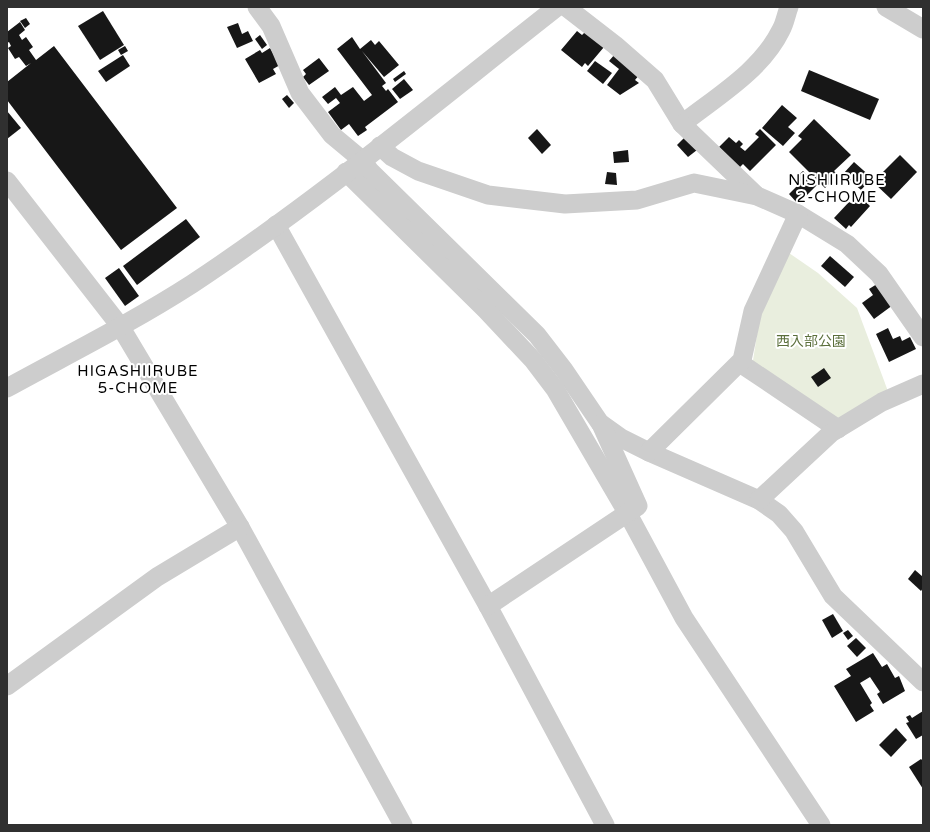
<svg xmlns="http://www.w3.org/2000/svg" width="930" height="832" font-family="'Varela Round','Noto Sans JP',sans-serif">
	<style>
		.green { fill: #e9eede }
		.building { fill: #171717 }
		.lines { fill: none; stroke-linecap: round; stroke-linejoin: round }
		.minor { stroke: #cdcdcd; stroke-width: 19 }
		.labels { text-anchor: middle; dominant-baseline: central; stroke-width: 4; stroke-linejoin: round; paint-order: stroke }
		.park-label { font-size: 14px; fill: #5b6f3b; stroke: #fff }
		.neighbourhood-label { font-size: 15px; letter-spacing: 1px; fill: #000; stroke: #fff }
	</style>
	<rect width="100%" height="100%" fill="#fff"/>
	<polygon class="green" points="789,253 818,273 857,308 889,394 838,421 752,367 760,315"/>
	<g class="building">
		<polygon points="103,11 124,45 100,60 78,26"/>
		<polygon points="26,18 30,24 25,28 20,21"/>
		<polygon points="20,22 25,30 19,35 22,40 26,37 33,47 29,50 36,60 54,46 177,208 121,250 7,100 7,82 31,63 26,66 19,57 15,59 8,48 11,46 9,42 7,43 7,32"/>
		<polygon points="238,23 242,34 248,31 253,41 237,48 227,27"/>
		<polygon points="577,31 582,35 585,32 604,47 588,66 585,63 582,67 561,50"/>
		<polygon points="260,35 267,45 262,49 255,39"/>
		<polygon points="352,37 360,49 371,40 375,45 379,41 399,65 384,77 362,51 386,83 382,86 386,91 388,89 398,102 365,127 367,130 358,136 349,124 341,130 328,112 340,103 336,98 328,104 322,97 335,87 341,95 353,87 364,101 372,95 337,49"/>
		<polygon points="125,46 128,51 121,55 118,50"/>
		<polygon points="270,48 280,65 273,69 276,74 259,83 245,59 260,50 262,53"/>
		<polygon points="615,54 640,74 635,80 639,83 620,95 607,85 619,69 609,61"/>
		<polygon points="123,55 130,66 106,82 98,71"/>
		<polygon points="319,58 329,71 309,85 303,77 306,74 303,70"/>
		<polygon points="595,61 612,73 603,84 587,71"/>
		<polygon points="809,70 879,99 870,120 801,91"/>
		<polygon points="404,71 406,74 395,82 393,79"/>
		<polygon points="404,79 413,90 400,99 392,89"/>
		<polygon points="287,95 294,103 289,108 282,99"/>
		<polygon points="782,105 797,118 788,127 795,133 783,146 762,128"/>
		<polygon points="7,111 21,128 7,139"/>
		<polygon points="814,119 851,155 834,171 838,175 825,188 789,152 802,139 798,136"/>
		<polygon points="537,129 551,145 542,154 528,138"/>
		<polygon points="760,129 776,145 750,171 743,164 739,168 719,147 729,137 736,143 739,140 743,144 740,147 745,151 759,137 755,134"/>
		<polygon points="685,137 697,150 688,157 677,145"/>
		<polygon points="628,150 629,162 614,163 613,152"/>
		<polygon points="900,155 917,172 891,199 873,182"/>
		<polygon points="854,162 872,178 861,190 843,174"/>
		<polygon points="803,171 817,185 798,204 789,194 801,182 796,177"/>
		<polygon points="607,172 616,173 617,185 605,184"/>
		<polygon points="859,195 870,206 851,227 849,225 846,229 834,218 849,202 851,203"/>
		<polygon points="186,219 200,237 137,285 123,266"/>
		<polygon points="830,256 854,277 845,287 821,266"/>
		<polygon points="119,268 139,296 125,306 105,278"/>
		<polygon points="877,284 893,305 874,319 862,303 873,295 869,289"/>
		<polygon points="888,328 893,339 900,336 902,341 910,337 916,349 889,362 876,334"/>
		<polygon points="824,368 831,378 818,387 811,377"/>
		<polygon points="915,570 923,577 923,588 921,591 908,579"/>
		<polygon points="833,614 843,631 832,638 822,620"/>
		<polygon points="848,630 853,636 848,640 843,633"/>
		<polygon points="856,638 866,648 857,657 847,646"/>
		<polygon points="873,653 882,667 887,664 895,678 899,676 905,691 883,704 877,694 880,692 870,677 860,683 872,703 870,705 874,711 856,722 834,686 851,676 846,669"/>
		<polygon points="923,711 923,735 916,739 906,723 909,722 906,717 910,715 912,718"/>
		<polygon points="896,728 907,740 891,757 879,745"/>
		<polygon points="921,759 923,761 923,789 909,767"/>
	</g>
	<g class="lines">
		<g class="minor">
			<polyline points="257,7 271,26 300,93 332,135 362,160 370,171 537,335 564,370 600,423 621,438 649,452 759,500 779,514 794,531 833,596 923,682"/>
			<path d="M 566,7 L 615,45 L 655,80 L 682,124 C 716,97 761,71 781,30 C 785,23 786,15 789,7"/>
			<polyline points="886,7 923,29"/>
			<polyline points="682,124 757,196"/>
			<polyline points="380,146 392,157 418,171 488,195 565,204 637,200 694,183 757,196 798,214 847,244 879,274 923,337"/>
			<polyline points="346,172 486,310 533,360 555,389 628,514 684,618 821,825"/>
			<polyline points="7,181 120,326 240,527 403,825"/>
			<polyline points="276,225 488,606 605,825"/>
			<polyline points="740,363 838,429"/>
			<path d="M 7,388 C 69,354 133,322 192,284 C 319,200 437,101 557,7"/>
			<polyline points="649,452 742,360 753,311 798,214"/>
			<polyline points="759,500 831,433 882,402 923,384"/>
			<polyline points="488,606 638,506 601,424"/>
			<polyline points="7,686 157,577 240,527"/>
		</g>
	</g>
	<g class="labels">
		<g class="park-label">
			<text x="811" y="341">西入部公園</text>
		</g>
		<g class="neighbourhood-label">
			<text x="837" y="180">NISHIIRUBE<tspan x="837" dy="17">2-CHOME</tspan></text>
			<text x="138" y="371">HIGASHIIRUBE<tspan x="138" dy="17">5-CHOME</tspan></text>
		</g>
	</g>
	<rect width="930" height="832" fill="none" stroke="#303030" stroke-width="16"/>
</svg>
